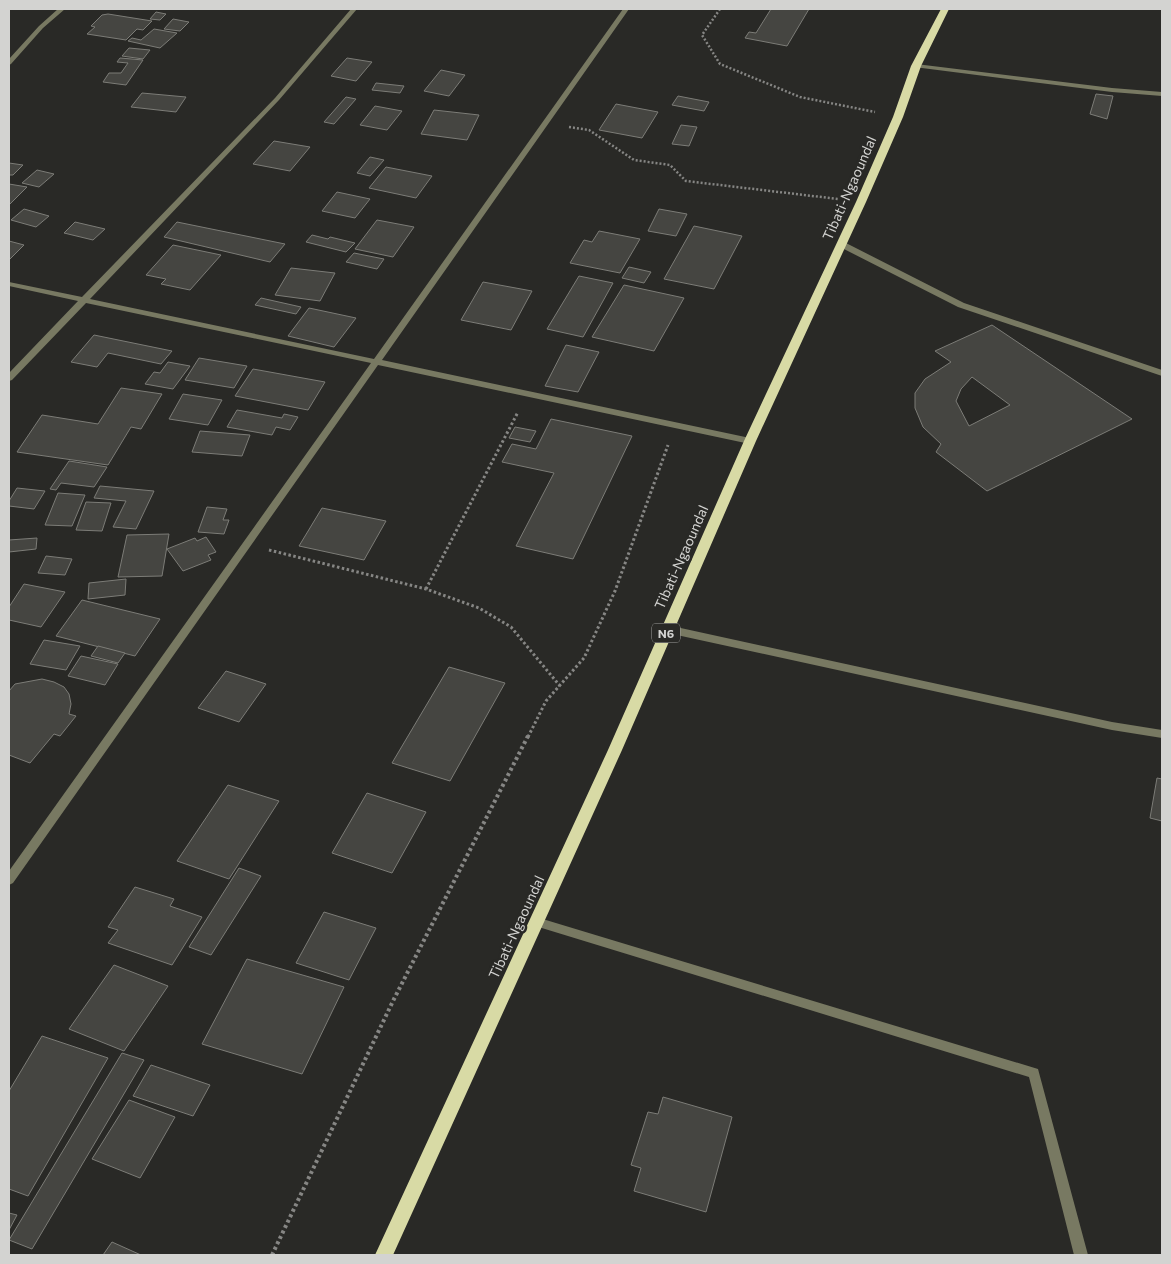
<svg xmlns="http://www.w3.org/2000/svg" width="1171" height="1264" font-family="Commissioner,sans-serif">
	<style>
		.building { fill: #454541; stroke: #7c7c77; fill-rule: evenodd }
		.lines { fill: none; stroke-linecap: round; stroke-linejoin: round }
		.path-far2 { stroke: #868684; stroke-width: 2.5; stroke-dasharray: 2 2; stroke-linecap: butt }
		.path-far1 { stroke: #868684; stroke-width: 3; stroke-dasharray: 2.5 2.5; stroke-linecap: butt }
		.path { stroke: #868684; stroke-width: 4; stroke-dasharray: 3 3; stroke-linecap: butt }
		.minor { fill: #787962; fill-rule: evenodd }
		.trunk { fill: #d8daa5; fill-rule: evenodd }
		.labels { text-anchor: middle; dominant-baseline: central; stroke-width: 5; stroke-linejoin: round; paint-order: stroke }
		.shield { fill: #292926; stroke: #a0a09e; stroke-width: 1 }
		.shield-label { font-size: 12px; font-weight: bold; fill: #d3d3d1 }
		.street-label { font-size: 14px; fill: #d3d3d1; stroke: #292926 }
	</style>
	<rect width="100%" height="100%" fill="#292926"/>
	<g class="building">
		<polygon points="771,9 809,9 787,46 745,38 749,32 756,33"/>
		<polygon points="156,12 166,14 160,20 150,19"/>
		<polygon points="108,14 152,21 143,30 137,29 126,40 87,34 95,27 91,26 102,15"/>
		<polygon points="173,19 189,22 180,31 164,29"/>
		<polygon points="154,29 177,33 160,48 128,41 132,38 141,40"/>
		<polygon points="129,48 150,50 143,59 122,56"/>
		<polygon points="120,58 143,60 126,85 103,82 109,73 121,73 128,63 117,62"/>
		<polygon points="347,58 372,62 356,81 331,76"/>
		<polygon points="441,70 465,75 449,96 424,91"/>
		<polygon points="376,83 404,86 400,93 372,90"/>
		<polygon points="142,93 186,97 176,112 131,107"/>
		<polygon points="1096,94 1113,96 1107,119 1090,114"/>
		<polygon points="678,96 709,102 704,111 672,105"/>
		<polygon points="346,97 356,99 334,124 324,122"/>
		<polygon points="616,104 658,112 642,138 599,130"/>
		<polygon points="375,106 402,111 387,130 360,125"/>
		<polygon points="434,110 479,115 467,140 421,134"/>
		<polygon points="681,125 697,127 689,146 672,144"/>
		<polygon points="274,141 310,147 290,171 253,164"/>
		<polygon points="370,157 384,160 370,176 357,173"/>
		<polygon points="9,163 23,165 13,175 9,175"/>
		<polygon points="386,167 432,176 416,198 369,188"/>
		<polygon points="37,170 54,174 39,187 22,183"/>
		<polygon points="9,184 27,187 9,205"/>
		<polygon points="337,192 370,199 355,218 322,211"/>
		<polygon points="24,209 49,216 36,227 11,220"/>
		<polygon points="659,209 687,214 676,236 648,231"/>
		<polygon points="377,220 414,227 393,257 355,249"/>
		<polygon points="75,222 105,229 93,240 64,233"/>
		<polygon points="177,222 285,244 270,262 164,237"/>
		<polygon points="694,226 742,236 714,289 664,279"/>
		<polygon points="599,231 640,239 620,273 570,263 584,240 592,242"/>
		<polygon points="312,235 328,239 330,237 355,243 346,252 306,242"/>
		<polygon points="9,241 24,245 9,260"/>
		<polygon points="173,245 221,255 190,290 161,284 166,279 146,275"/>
		<polygon points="354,253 384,259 377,269 346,262"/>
		<polygon points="629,267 651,272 644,283 622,278"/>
		<polygon points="291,268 335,273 320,301 275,295"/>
		<polygon points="579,276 613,283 583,337 547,329"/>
		<polygon points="483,282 532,291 511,330 461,320"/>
		<polygon points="624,285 684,298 654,351 592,337"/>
		<polygon points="261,298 301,307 296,314 255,305"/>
		<polygon points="309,308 356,318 334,347 288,336"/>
		<path d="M 992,325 L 1132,419 L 987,491 L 936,452 L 941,444 L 923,427 L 915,408 L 915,393 L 925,379 L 951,362 L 935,351 ZM 972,377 L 1010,405 L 969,426 L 956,401 L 961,389 Z"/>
		<polygon points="94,335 172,351 161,364 108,353 97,367 71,362"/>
		<polygon points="566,345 599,352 578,392 545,386"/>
		<polygon points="199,358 247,366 234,388 185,380"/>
		<polygon points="168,362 190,366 173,389 145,384 154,372 160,373"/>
		<polygon points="253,369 325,382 308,410 235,396"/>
		<polygon points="121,388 162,394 141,429 131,427 108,465 17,452 42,415 98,424"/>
		<polygon points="183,394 222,400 208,425 169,419"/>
		<polygon points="237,410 282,418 284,414 298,417 290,430 276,427 272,435 227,427"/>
		<polygon points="551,419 632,436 573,559 516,546 554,473 502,462 512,444 536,449"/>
		<polygon points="515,427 536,431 530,442 509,438"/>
		<polygon points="200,431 250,435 242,456 192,452"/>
		<polygon points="69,461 107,467 94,487 61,483 56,490 50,489"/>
		<polygon points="100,486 154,491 136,529 113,527 126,501 94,498"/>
		<polygon points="17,488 45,491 34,509 9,506 9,501"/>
		<polygon points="58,493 85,495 72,526 45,525"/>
		<polygon points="86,502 111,503 102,531 76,530"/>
		<polygon points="207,507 227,509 223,520 229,520 224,534 198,532"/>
		<polygon points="322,508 386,521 364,560 299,546"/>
		<polygon points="169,534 162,576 118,577 127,535"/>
		<polygon points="206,537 216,552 208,555 211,560 183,571 167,549 195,538 197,541"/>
		<polygon points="37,538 36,549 9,552 9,540"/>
		<polygon points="46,556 72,559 65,575 38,573"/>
		<polygon points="126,579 125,595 88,599 89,583"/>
		<polygon points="24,584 65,592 41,627 9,620 9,607"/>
		<polygon points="82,600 160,619 135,656 56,636"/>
		<polygon points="44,640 80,646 66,670 30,664"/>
		<polygon points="98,646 125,653 118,663 91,656"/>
		<polygon points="81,656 118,664 105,685 68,676"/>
		<polygon points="449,667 505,683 450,781 392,763"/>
		<polygon points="226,671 266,684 239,722 198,708"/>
		<polygon points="42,679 54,682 64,687 69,694 71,704 69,714 76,716 60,736 54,734 30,763 9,755 9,691 15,684"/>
		<polygon points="1157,778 1162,779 1162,821 1150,818"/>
		<polygon points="228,785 279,801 229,879 177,861"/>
		<polygon points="367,793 426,812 392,873 332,853"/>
		<polygon points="239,868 261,876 211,955 189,947"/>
		<polygon points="135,887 174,899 170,906 202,917 172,965 108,943 118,930 108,927"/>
		<polygon points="324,912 376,928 349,980 296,963"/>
		<polygon points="247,959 344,987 302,1074 202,1044"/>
		<polygon points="114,965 168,986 124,1051 69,1029"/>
		<polygon points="42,1036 108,1058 28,1196 9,1189 9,1091"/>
		<polygon points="122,1053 144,1060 32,1249 9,1240"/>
		<polygon points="151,1065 210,1085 193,1116 133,1096"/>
		<polygon points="663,1097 732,1117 706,1212 634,1191 641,1168 631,1165 648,1112 658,1114"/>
		<polygon points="129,1100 175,1117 140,1178 92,1159"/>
		<polygon points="9,1213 17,1215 9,1230"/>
		<polygon points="112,1242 141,1255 103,1255"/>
	</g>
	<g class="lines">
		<g class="path-far2">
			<polyline points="720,9 702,35 720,64 800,97 875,112"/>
			<polyline points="569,127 589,130 634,160 670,165 686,181 838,199"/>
		</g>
		<g class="path-far1">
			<polyline points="269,550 426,589 479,608 511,627 560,686"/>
			<polyline points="426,589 518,412"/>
			<polyline points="528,737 546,701 584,658 615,591 668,445"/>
		</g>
		<polyline class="path" points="272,1255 393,1001 528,736"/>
		<g class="minor">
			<polygon points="58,9 65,9 43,28 11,64 9,65 9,59 39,26"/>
			<polygon points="351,9 357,9 279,100 90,299 374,359 623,9 629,9 382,360 750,438 754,441 750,444 378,365 13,883 9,885 9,871 371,363 86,303 12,380 9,381 9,373 78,301 9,286 9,282 82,297 275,98"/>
			<polygon points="916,64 1112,88 1162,92 1162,96 1112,92 914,67 914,65"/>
			<polygon points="838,242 844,242 964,303 1162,370 1162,376 958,307 838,246"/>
			<polygon points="667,625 1112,722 1162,730 1162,738 1112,730 663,632 662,629 663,626"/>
			<polygon points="536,917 1038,1069 1088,1255 1074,1255 1029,1077 532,925 530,922 532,919"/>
		</g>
		<polygon class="trunk" points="941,9 949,9 921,66 903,117 866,202 756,441 622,750 393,1255 375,1255 608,750 744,441 856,202 893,117 911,66"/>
	</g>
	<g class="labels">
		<rect class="shield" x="652" y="623.5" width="28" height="19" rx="4"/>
		<g class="shield-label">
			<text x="666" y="633">N6</text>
		</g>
		<g class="street-label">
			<text transform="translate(849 188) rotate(-66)">Tibati-Ngaoundal</text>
			<text transform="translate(681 557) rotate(-66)">Tibati-Ngaoundal</text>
			<text transform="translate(516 927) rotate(-65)">Tibati-Ngaoundal</text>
		</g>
	</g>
	<rect width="1171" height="1264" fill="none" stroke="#d3d3d1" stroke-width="20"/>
</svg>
